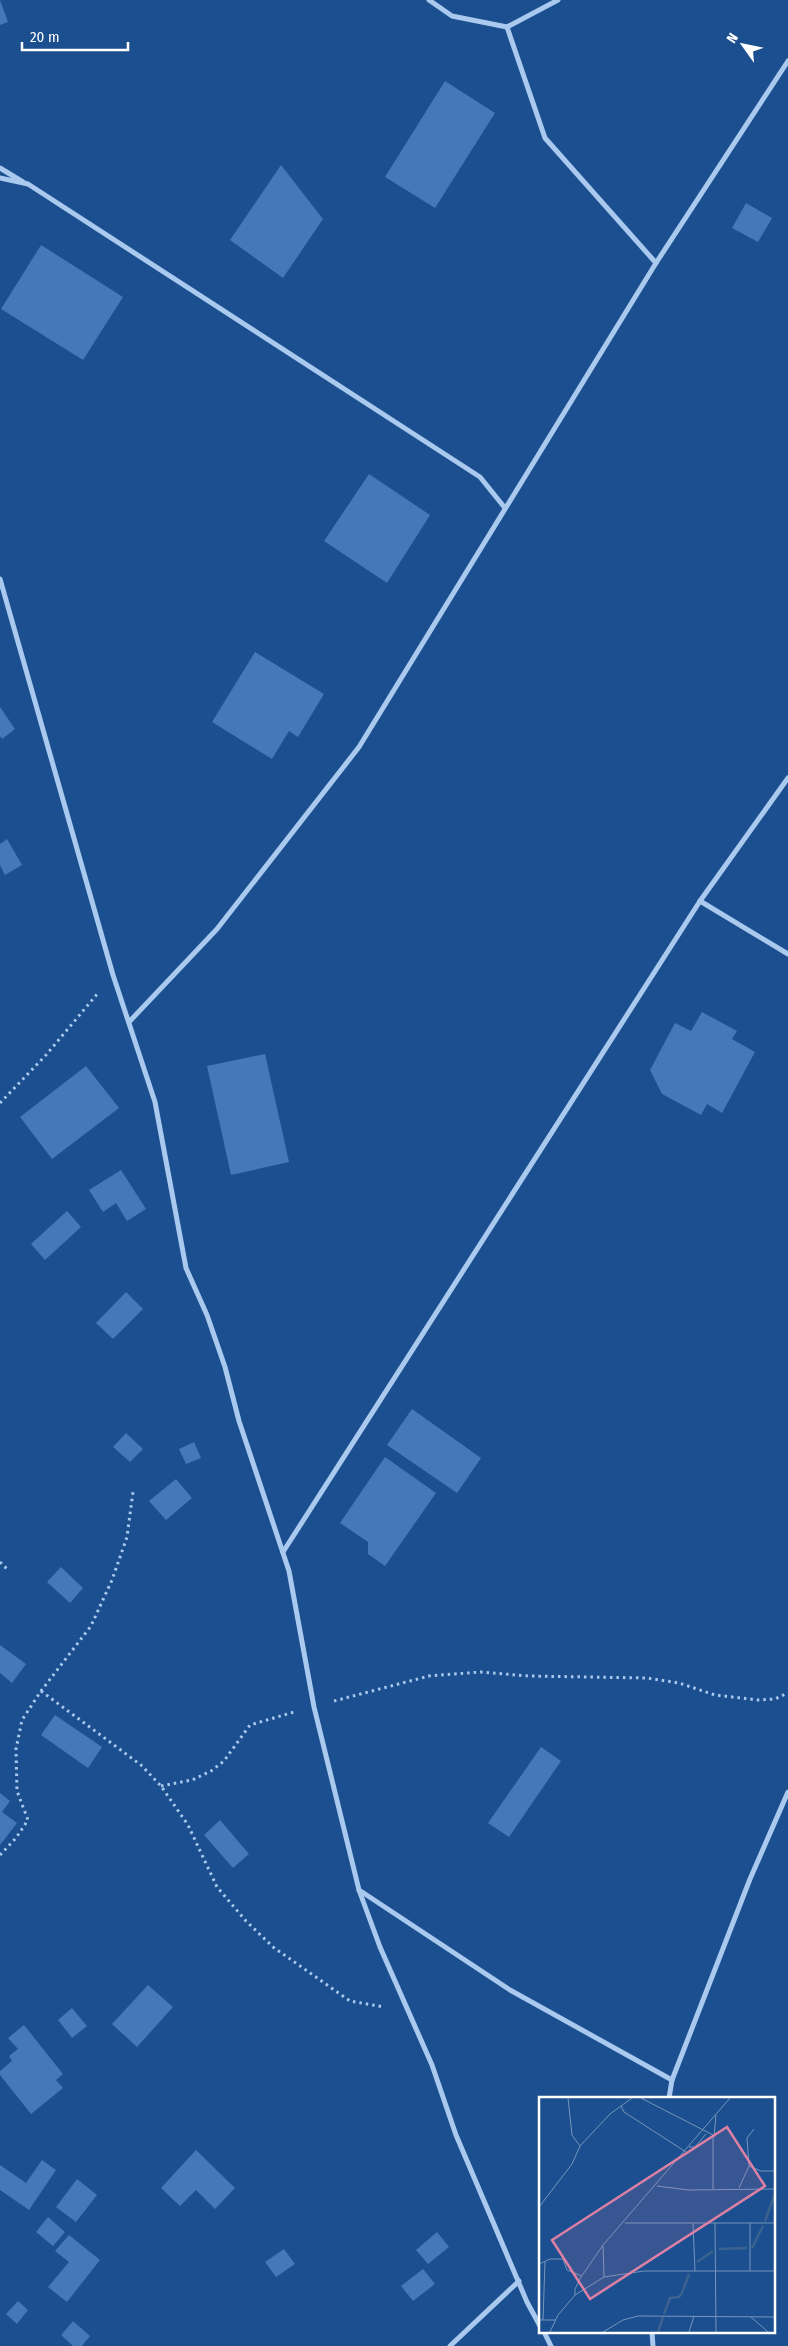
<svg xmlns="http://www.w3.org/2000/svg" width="788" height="2346" font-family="'Fira Sans Condensed',sans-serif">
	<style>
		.building { fill: #4478b7 }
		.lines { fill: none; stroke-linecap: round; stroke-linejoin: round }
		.path { stroke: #a9c9ee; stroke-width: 3; stroke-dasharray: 2.5 4; stroke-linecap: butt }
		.street { stroke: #a9c9ee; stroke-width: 5 }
		.inset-river { fill: none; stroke: #3c6290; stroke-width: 2.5 }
		.inset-road { fill: none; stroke: #7695bc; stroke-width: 1 }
		.view { fill: #dd80a5; fill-opacity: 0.15; stroke: #dd80a5; stroke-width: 2.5 }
		.inset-edge { fill: none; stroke: #fff; stroke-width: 2.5 }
	</style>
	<rect width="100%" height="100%" fill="#1b4f8f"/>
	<g class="building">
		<polygon points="0,0 8,22 0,25"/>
		<polygon points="445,81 495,113 435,208 385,177"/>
		<polygon points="281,165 323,219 283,278 230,240"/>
		<polygon points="746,203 772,218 758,242 732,228"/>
		<polygon points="41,245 123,297 83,360 1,309"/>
		<polygon points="369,474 430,515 387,583 324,541"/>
		<polygon points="255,652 324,694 298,737 289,731 272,759 212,722"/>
		<polygon points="0,707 15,729 2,739 0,736"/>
		<polygon points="7,839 22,865 5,875 0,865 0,844"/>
		<polygon points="702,1012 737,1031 732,1039 755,1052 722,1113 707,1104 701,1115 662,1094 650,1070 675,1023 691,1031"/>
		<polygon points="265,1054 289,1162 231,1175 207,1066"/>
		<polygon points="86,1066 119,1108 52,1159 20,1117"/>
		<polygon points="121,1170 146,1209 127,1221 116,1203 103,1212 89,1190"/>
		<polygon points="67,1211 81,1227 45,1260 31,1244"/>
		<polygon points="126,1292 143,1309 113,1339 96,1323"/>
		<polygon points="412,1409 481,1458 457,1493 387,1445"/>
		<polygon points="126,1433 143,1449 130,1462 113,1447"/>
		<polygon points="194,1442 201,1458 186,1464 179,1449"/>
		<polygon points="385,1457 436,1493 385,1566 368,1554 368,1542 340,1523"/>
		<polygon points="176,1479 192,1498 166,1520 149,1501"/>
		<polygon points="61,1567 83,1588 70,1603 47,1582"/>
		<polygon points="0,1645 26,1664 12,1683 0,1673"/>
		<polygon points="55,1715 102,1747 88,1768 41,1735"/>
		<polygon points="541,1747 561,1761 509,1837 488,1823"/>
		<polygon points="0,1793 10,1801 2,1812 17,1823 0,1845"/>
		<polygon points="220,1820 249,1854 233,1868 204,1835"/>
		<polygon points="148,1985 173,2007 137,2047 112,2024"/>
		<polygon points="72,2008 87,2026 72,2038 58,2020"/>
		<polygon points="24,2025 63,2074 56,2080 63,2088 31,2114 0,2075 0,2071 12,2061 9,2056 18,2049 8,2038"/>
		<polygon points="196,2150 235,2188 215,2209 196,2190 180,2206 161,2188"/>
		<polygon points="42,2160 56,2170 29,2210 0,2190 0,2165 26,2183"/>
		<polygon points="77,2179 97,2195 76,2222 56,2207"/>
		<polygon points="48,2217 65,2232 53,2246 36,2232"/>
		<polygon points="437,2232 449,2247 428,2264 416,2250"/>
		<polygon points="69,2235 100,2260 67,2302 48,2287 69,2262 55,2251"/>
		<polygon points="284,2249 295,2264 276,2277 265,2262"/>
		<polygon points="423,2269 435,2284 413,2301 401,2286"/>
		<polygon points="18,2301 28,2310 17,2324 6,2314"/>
		<polygon points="73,2321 90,2336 82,2346 73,2346 61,2335"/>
	</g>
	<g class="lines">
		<g class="path">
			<polyline points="0,1103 46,1055 98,993"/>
			<polyline points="0,1562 8,1570"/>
			<polyline points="41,1691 141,1765 161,1786 188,1825 217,1887 246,1921 273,1947 350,2001 384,2007"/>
			<polyline points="334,1701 429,1676 481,1672 528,1676 647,1678 679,1683 715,1695 758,1700 775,1699 788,1693"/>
			<polyline points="161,1786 192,1780 211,1771 224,1761 250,1725 294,1712"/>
			<polyline points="0,1855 16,1838 28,1820 17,1791 16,1749 22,1720 41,1691 91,1626 112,1580 127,1537 133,1492"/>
		</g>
		<g class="street">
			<polyline points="429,0 452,16 507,27"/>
			<polyline points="558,0 507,27 545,138 656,263"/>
			<polyline points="0,168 23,182"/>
			<polyline points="0,178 28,184 480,477 505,508"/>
			<polyline points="0,579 113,975 155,1102 186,1268 207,1315 225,1367 239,1421 289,1571 314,1707 359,1890 380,1947 432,2065 456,2135 527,2302 540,2326"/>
			<polyline points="700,901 788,954"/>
			<polyline points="129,1022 217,929 359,747 656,263 788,61"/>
			<polyline points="283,1552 700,901 788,778"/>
			<polyline points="359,1890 510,1990 672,2080"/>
			<polyline points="669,2098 672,2080 750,1879 788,1792"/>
			<polyline points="544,2332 551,2346"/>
			<polyline points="652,2332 653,2346"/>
			<polyline points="450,2346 519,2281"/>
		</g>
	</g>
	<g transform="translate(539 2097)">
		<rect width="236" height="236" fill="#1b4f8f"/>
		<path class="inset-river" d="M 226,124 L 237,94M 213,151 L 224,129M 180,152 L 208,151M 158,165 L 174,154M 125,217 L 131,201 L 140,200 L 143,196 L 150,177M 119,235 L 124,220"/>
		<path class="inset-road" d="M 102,1 L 174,38 L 174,92M 82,9 L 85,15 L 147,55M 175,40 L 177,18M 41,49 L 71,17 L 93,1M 150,50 L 156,50 L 167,37M 210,69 L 208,41 L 215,32M 118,89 L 149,93 L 237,92M 200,91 L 210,69 L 222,74 L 237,74M 0,110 L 33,67 L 41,49 L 33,38 L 29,1M 86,126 L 237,126M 154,126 L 156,174M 176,126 L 177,235M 211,126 L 211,174M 64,149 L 65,180M 0,167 L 11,162 L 24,162 L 28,173 L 43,179M 36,198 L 36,192 L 42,180 L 64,148 L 191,1M 212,220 L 229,235M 0,223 L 17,223M 4,223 L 6,165M 11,235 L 19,218 L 36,198 L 65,180 L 105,174 L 237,174M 64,235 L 84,223 L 99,219 L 237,220M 150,235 L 155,219"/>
		<path class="view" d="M 188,30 L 226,89 L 51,202 L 13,143 Z"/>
		<rect width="236" height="236" class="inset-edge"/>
	</g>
	<g transform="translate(743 45) rotate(303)" stroke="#1b4f8f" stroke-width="4" paint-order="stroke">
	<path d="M0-4L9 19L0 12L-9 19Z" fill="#ffffff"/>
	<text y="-8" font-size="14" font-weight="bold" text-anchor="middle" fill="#ffffff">N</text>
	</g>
	<path d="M22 42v8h106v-8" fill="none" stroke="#ffffff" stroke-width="2.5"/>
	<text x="30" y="42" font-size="15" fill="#ffffff" stroke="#1b4f8f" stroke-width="4" paint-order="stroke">20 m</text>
</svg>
